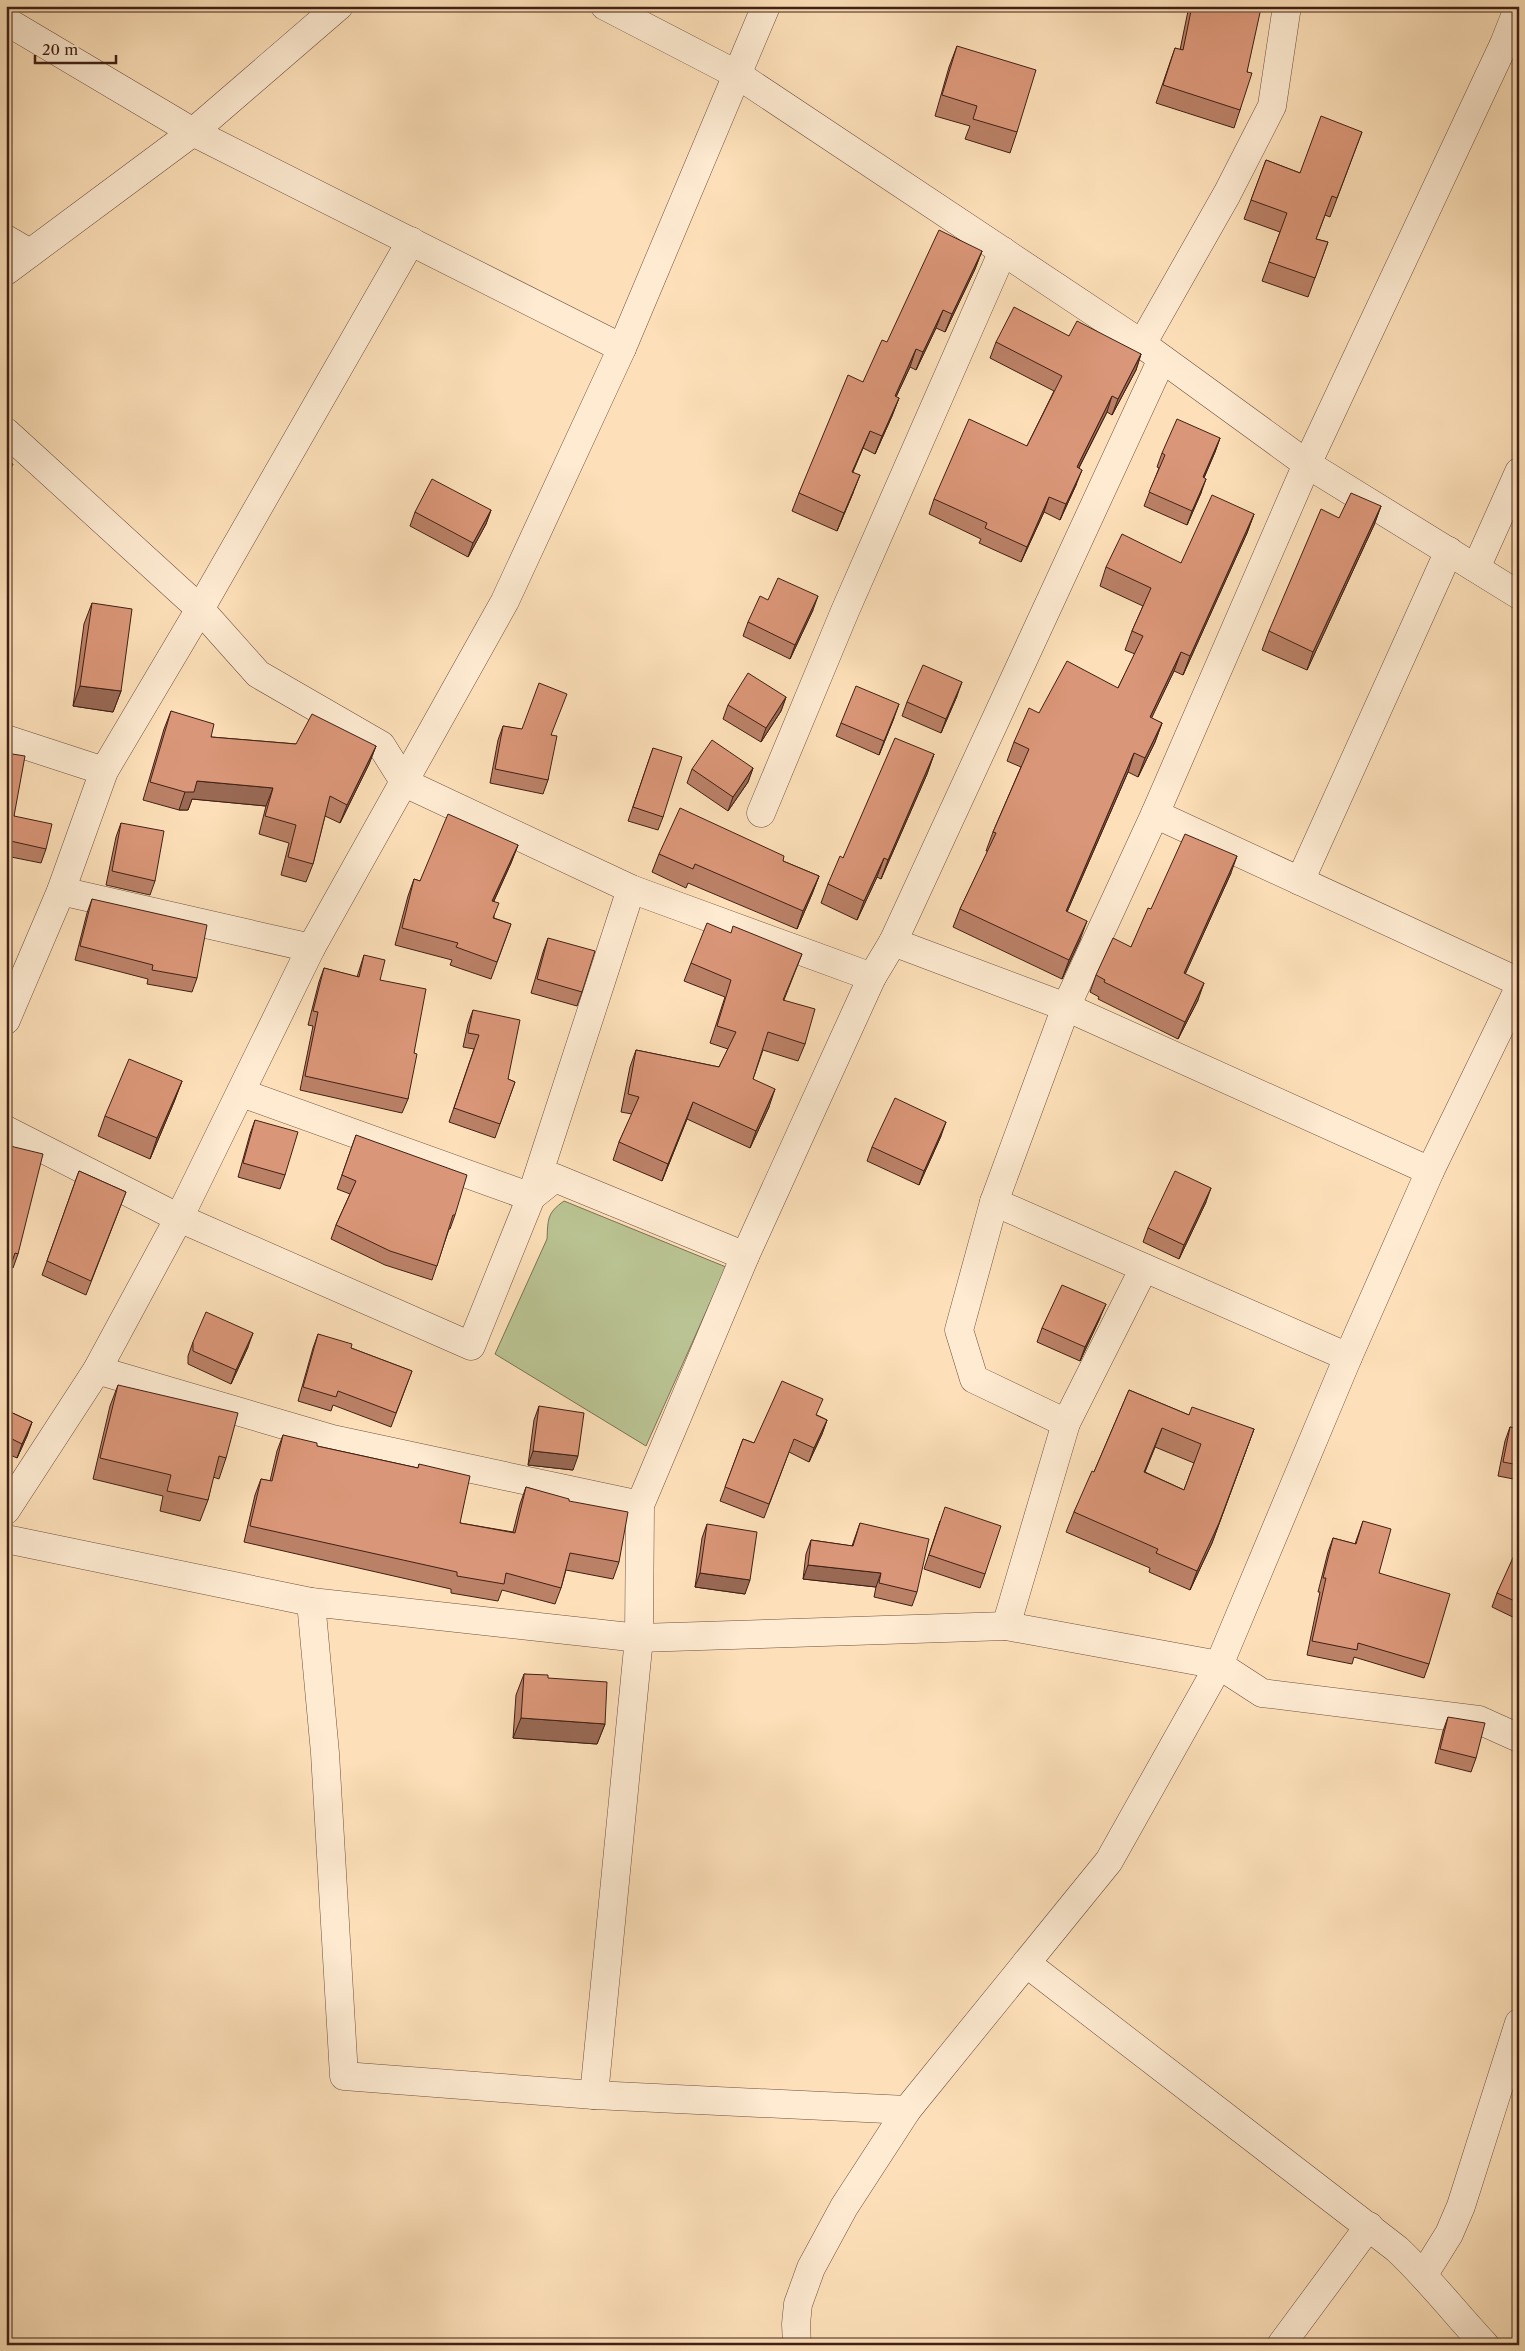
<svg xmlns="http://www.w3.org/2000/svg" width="1525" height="2351" font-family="'Libre Caslon Text',serif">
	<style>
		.green { fill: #bac393; stroke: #7d7254 }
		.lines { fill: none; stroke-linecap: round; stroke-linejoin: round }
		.street-casing { stroke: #6f503e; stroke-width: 29 }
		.street { stroke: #feebd2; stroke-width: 28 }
		.wall { fill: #bb8167; stroke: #402015; fill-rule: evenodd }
		.shaded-wall { fill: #996954; stroke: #402015 }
		.building { fill: #da9678; stroke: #402015; fill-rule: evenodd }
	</style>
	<rect width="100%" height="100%" fill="#fde0b9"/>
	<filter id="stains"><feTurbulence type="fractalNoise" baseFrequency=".004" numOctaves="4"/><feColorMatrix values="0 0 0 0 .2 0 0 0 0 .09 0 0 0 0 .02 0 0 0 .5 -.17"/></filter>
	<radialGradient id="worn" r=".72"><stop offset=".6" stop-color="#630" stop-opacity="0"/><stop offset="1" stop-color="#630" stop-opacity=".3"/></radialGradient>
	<path class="green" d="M 564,1201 L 726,1267 L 646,1446 L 495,1354 L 547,1239 C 548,1219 547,1213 564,1201 Z"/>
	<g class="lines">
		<g class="street-casing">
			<g id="street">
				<polyline points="605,6 738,75 1142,344 1307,464 1519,595"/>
				<polyline points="6,21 193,132 622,348"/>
				<polyline points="6,239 30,253"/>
				<polyline points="6,271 193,132 339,6"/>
				<polyline points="1142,344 1227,194 1272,106 1287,6"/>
				<polyline points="6,432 200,609 258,674 381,745 405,783 631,889 872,977"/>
				<polyline points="1476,568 1519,472"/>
				<polyline points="6,739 104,771"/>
				<polyline points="761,813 845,611 1003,251"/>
				<polyline points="1155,814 1519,982"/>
				<polyline points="1300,881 1449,551"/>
				<polyline points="61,891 311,948"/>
				<polyline points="893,942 1066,1007 1430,1171"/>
				<polyline points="6,1020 61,891 104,771 200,609 411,241"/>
				<polyline points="242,1093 531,1197 555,1178 745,1256"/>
				<polyline points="6,1130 179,1218 471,1346 531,1197 631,889"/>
				<polyline points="994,1202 1348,1357"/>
				<polyline points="97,1370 332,1439 640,1505"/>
				<polyline points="1066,1423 974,1379 959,1330 994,1202 1066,1007 1155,814 1307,464 1504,44 1519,6"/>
				<polyline points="6,1510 97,1370 179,1218 311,948 505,601 622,348 766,6"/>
				<polyline points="6,1539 311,1602 639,1638 1006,1626 1219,1665 1262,1693 1479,1720 1519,1738"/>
				<polyline points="311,1602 325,1753 344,2076 594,2095 907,2110 1109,1861 1219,1665 1348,1357 1430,1171 1519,988"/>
				<polyline points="1006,1626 1066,1423 1144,1268"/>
				<path d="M 1026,1963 L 1397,2249 C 1429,2279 1455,2313 1485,2345"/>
				<polyline points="594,2095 639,1638 640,1505 745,1256 872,977 893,942 1162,359"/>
				<polyline points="1424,2274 1449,2234 1461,2206 1519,2023"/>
				<polyline points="797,2345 796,2324 798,2304 811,2268 844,2207 907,2110"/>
				<polyline points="1281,2345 1369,2226"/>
			</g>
		</g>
		<use href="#street" class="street"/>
	</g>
	<g class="wall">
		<polygon points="1190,6 1252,6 1247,72 1240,110 1234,128 1156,103 1175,48 1180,50 1188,11"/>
		<polygon points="957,46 1017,132 1010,153 965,139 970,126 935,116 949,67"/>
		<polygon points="1362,132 1330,217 1325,215 1316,239 1328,242 1308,297 1262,281 1280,232 1244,219 1266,160 1300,173"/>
		<polygon points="982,251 975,269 945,332 936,328 916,370 910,367 896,397 899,398 892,416 875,454 863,448 853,472 853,493 837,531 792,511 799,493 863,382"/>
		<polygon points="1069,336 1141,354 1136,370 1112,415 1107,412 1079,468 1076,485 1060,520 1044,512 1021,562 979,543 981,539 929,514 934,499 1027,446 1054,391 990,358 996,342"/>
		<polygon points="1220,438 1215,452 1204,478 1201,493 1187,525 1144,506 1159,468 1157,467 1162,453"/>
		<polygon points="1381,506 1374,525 1307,670 1262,650 1269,631 1339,518"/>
		<polygon points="491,510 486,524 468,557 410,526 415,512"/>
		<polygon points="1254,514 1247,533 1183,675 1174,671 1151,718 1162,723 1155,742 1138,777 1128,772 1067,912 1080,940 1062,979 953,927 960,909 988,851 986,851 993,832 1021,767 1007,761 1014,742 1039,713 1118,688 1135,654 1125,650 1132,631 1143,606 1100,586 1106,567 1181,563"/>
		<polygon points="768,600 813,610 790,659 743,636 748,622"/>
		<polygon points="92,603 121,691 113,712 73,706 84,624"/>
		<polygon points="957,696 941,733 902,716 907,702"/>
		<polygon points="786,697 781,711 761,742 723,719 728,705"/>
		<polygon points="171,711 211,737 296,744 376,746 369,764 340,823 325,816 313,864 306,882 281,875 289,843 259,834 266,806 192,799 188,810 179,810 143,800 164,729"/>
		<polygon points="894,718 879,755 836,736 841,723"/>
		<polygon points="503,726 552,735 548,780 543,794 490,783 498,740"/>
		<polygon points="653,748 663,817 658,830 628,821"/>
		<polygon points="6,753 14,816 46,849 41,863 6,856"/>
		<polygon points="934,754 927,774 881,879 877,877 857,920 821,903 828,884 843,858"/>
		<polygon points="753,768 748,782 728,811 687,783 692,769"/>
		<polygon points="121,823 155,881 150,895 106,885 116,837"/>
		<polygon points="518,845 511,863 494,901 494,918 511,924 491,979 450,965 452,960 395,945 408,896 414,879 420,881"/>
		<polygon points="659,854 783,861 819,876 812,894 797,929 688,883 686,888 652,872"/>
		<polygon points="1231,873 1185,974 1198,1000 1178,1039 1098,999 1099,997 1090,992 1096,975 1131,947 1151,909"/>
		<polygon points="92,899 197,978 192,992 147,984 148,979 75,960 87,913"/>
		<polygon points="731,933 802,954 784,1000 805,1044 798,1061 763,1050 753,1079 769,1107 750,1148 687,1119 662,1181 613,1160 619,1142 632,1114 621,1112 630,1067 636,1050 719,1067 728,1049 710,1043 725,997 684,981 691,963"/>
		<polygon points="548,938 582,992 577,1006 531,993 543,952"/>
		<polygon points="364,955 380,980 414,1053 408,1099 402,1113 300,1090 313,1026 308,1025 319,982 324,968 357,977"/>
		<polygon points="473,1010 508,1079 515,1082 495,1138 449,1122 474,1049 463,1047 468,1024"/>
		<polygon points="182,1081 174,1102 150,1159 98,1136 105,1116"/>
		<polygon points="255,1120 285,1175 280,1189 238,1177 250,1134"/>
		<polygon points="356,1135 455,1215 450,1229 449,1229 432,1280 385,1265 331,1239 336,1225 350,1194 337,1189"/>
		<polygon points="941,1136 919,1185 867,1161 872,1147"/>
		<polygon points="6,1145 18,1254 13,1268 10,1267"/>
		<polygon points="79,1171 126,1192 86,1295 42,1275"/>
		<polygon points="1206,1202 1179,1259 1143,1242 1148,1228"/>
		<polygon points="1100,1318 1080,1361 1037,1342 1042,1328"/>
		<polygon points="318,1334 351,1348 412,1371 391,1427 333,1405 331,1411 298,1401 313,1348"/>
		<polygon points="193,1342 248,1347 231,1384 188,1364 188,1356"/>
		<polygon points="118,1385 226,1458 219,1479 213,1477 208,1500 200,1521 160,1511 163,1496 93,1479 110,1406"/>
		<path d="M 1129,1390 L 1189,1415 L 1254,1429 L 1212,1543 L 1190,1590 L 1149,1572 L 1150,1568 L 1066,1532 L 1074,1512 L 1094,1472 ZM 1155,1447 L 1194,1463 L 1184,1490 L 1145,1472 Z"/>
		<polygon points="539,1406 573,1470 528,1465 534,1420"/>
		<polygon points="6,1410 32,1422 27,1436 17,1458 6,1453"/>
		<polygon points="817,1415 827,1420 822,1434 809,1462 789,1452 764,1518 720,1501 743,1439 754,1443"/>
		<polygon points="1510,1427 1519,1429 1519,1480 1498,1476 1505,1441"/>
		<polygon points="283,1435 317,1446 418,1468 419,1464 460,1523 513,1532 520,1504 526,1487 569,1501 619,1562 613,1579 566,1570 561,1588 555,1604 502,1590 498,1601 451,1593 451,1589 244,1542 255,1495 261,1479 270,1481 277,1451"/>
		<polygon points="940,1521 985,1574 980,1588 924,1569"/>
		<polygon points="1363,1521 1379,1573 1429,1664 1424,1678 1354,1657 1352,1664 1307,1655 1320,1592 1318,1592 1328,1552 1333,1538 1355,1544"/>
		<polygon points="860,1523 917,1592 912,1606 874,1597 876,1587 803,1579 806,1554 811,1540 852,1546"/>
		<polygon points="707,1524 745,1594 695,1587 702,1538"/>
		<polygon points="1519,1553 1519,1620 1492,1607 1497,1593"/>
		<polygon points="524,1674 548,1678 605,1724 597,1744 513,1738 516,1695"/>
		<polygon points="1448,1717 1476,1758 1471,1772 1435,1763 1443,1731"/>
	</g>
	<g class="shaded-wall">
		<polygon points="982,251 975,269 945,332 952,314"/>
		<polygon points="943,310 936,328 916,370 923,352"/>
		<polygon points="916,349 910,367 888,414 895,396"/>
		<polygon points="1141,354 1136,370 1112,415 1118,399"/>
		<polygon points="1112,396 1107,412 1071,483 1077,467"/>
		<polygon points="899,398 892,416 875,454 882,436"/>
		<polygon points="870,431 863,448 845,489 852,472"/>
		<polygon points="1220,438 1215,452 1198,491 1203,477"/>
		<polygon points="13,464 7,478 6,479 6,470"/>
		<polygon points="1082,470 1076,485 1060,520 1066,504"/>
		<polygon points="860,475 853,493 837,531 844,513"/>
		<polygon points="1206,479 1201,493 1187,525 1192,511"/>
		<polygon points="1049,497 1044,512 1021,562 1027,547"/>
		<polygon points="1381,506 1374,525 1307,670 1313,652"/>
		<polygon points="491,510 486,524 468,557 473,543"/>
		<polygon points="1254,514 1247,533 1183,675 1190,656"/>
		<polygon points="818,596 813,610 790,659 795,645"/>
		<polygon points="1181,652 1174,671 1143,736 1150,717"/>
		<polygon points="962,682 957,696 941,733 946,719"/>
		<polygon points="80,686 121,691 113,712 73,706"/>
		<polygon points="786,697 781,711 761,742 766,728"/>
		<polygon points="899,704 894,718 879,755 884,741"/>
		<polygon points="1162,723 1155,742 1138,777 1145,758"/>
		<polygon points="376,746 369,764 340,823 347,805"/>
		<polygon points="1134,753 1128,772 1059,930 1066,911"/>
		<polygon points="934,754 927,774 881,879 888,860"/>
		<polygon points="753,768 748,782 728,811 733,797"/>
		<polygon points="197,781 273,788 266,806 192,799 188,810 179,810 185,792"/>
		<polygon points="518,845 511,863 486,918 492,901"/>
		<polygon points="1237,856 1231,873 1178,990 1184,973"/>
		<polygon points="884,858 877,877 857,920 864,901"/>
		<polygon points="819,876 812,894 797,929 803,911"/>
		<polygon points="1087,921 1080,940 1062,979 1069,960"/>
		<polygon points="1204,983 1198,1000 1178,1039 1185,1022"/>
		<polygon points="182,1081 174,1102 150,1159 157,1138"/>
		<polygon points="775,1089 769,1107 750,1148 756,1131"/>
		<polygon points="693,1102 687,1119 662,1181 668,1164"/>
		<polygon points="946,1122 941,1136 919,1185 924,1171"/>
		<polygon points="1211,1188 1206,1202 1179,1259 1184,1245"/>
		<polygon points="1106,1304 1100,1318 1080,1361 1085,1347"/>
		<polygon points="253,1333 248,1347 231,1384 236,1370"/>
		<polygon points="827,1420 822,1434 809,1462 814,1448"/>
		<polygon points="32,1422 27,1436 17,1458 22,1444"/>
		<polygon points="1162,1428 1155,1447 1137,1491 1144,1472"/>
		<polygon points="1254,1429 1212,1543 1190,1590 1197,1571"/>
		<polygon points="533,1451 578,1456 573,1470 528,1465"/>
		<polygon points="808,1565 881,1573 876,1587 803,1579"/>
		<polygon points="700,1573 750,1580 745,1594 695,1587"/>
		<polygon points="521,1718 605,1724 597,1744 513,1738"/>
	</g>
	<g class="building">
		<polygon points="1192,6 1252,6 1261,8 1247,72 1252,73 1240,110 1163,85 1175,48 1183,50"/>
		<polygon points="957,46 1036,70 1017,132 973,119 977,106 942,95"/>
		<polygon points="1321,116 1362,132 1337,198 1332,196 1316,239 1328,242 1315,278 1269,262 1287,213 1251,200 1266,160 1300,173"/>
		<polygon points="939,230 982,251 952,314 943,310 923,352 916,349 895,396 899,398 882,436 870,431 852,472 860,475 844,513 799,493 848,375 863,382 882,340 887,342"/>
		<polygon points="1014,307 1069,336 1077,321 1141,354 1118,399 1112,396 1077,467 1082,470 1066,504 1049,497 1027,547 985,528 987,523 934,499 969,419 1027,446 1062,376 996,342"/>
		<polygon points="1177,419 1220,438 1203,477 1206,479 1192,511 1149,492 1165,455 1162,453"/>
		<polygon points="6,457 13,464 6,470"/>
		<polygon points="432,479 491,510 473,543 415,512"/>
		<polygon points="1351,493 1381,506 1313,652 1269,631 1321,509 1339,518"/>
		<polygon points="1212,495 1254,514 1190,656 1181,652 1150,717 1162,723 1145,758 1134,753 1066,911 1087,921 1069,960 960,909 996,833 993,832 1029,749 1014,742 1029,708 1039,713 1067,661 1118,688 1143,636 1132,631 1151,588 1106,567 1122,534 1181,563"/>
		<polygon points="778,578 818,596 795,645 748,622 760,596 768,600"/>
		<polygon points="92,603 132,609 121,691 80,686"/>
		<polygon points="923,665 962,682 946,719 907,702"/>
		<polygon points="748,673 786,697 766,728 728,705"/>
		<polygon points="539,683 567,694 551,735 557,736 548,780 495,769 503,726 522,729"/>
		<polygon points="856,686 899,704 884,741 841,723"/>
		<polygon points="171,711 214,724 211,737 296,744 312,714 376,746 347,805 330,796 313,864 288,857 296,825 265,816 273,788 197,781 194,792 185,792 150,782"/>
		<polygon points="895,738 934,754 888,860 884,858 864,901 828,884 840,856 843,858"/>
		<polygon points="712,740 753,768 733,797 692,769"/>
		<polygon points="653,748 682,757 663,817 633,807"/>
		<polygon points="6,753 25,756 14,816 52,824 46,849 6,840"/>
		<polygon points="680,808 784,856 783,861 819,876 803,911 695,864 693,869 659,854"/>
		<polygon points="448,814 518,845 492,901 499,903 493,918 511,924 497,962 456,947 458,943 402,928 414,879 420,881"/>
		<polygon points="121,823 164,831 155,881 112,871"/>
		<polygon points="1185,834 1237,856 1184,973 1204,983 1185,1022 1104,982 1105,980 1096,975 1113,938 1131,947 1148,908 1151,909"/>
		<polygon points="92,899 207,925 197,978 152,970 153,965 80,946"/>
		<polygon points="707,923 731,933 733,926 802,954 783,1000 815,1009 805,1044 768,1032 753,1079 775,1089 756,1131 693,1102 668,1164 619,1142 639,1097 628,1094 636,1050 719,1067 736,1032 717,1026 731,980 691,963"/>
		<polygon points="548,938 595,951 582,992 537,979"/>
		<polygon points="364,955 385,960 380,980 426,989 414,1053 417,1054 408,1099 305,1076 318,1012 313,1011 324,968 359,977"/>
		<polygon points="473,1010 520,1020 508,1079 515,1082 500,1124 454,1108 479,1035 468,1033"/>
		<polygon points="129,1059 182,1081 157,1138 105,1116"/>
		<polygon points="895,1098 946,1122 924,1171 872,1147"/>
		<polygon points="255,1120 298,1132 285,1175 243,1163"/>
		<polygon points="356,1135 467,1175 455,1215 453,1215 437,1266 390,1251 336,1225 356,1181 342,1175"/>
		<polygon points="6,1145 43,1154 18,1254 15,1253 6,1279"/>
		<polygon points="79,1171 126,1192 91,1281 47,1261"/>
		<polygon points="1175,1171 1211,1188 1184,1245 1148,1228"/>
		<polygon points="1062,1285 1106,1304 1085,1347 1042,1328"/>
		<polygon points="206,1312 253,1333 236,1370 193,1351 193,1342"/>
		<polygon points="318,1334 352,1344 351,1348 412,1371 396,1413 338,1391 336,1397 303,1387"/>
		<polygon points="782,1381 823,1399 816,1415 827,1420 814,1448 794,1439 769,1504 725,1487 743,1439 754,1443"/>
		<polygon points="118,1385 238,1413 226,1458 219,1456 208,1500 167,1491 171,1475 100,1458"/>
		<path d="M 1129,1390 L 1189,1415 L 1192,1407 L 1254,1429 L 1219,1523 L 1197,1571 L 1156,1553 L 1158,1549 L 1074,1512 L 1092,1471 L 1094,1472 ZM 1162,1428 L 1201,1444 L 1184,1490 L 1144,1472 Z"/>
		<polygon points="539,1406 584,1413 578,1456 533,1451"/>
		<polygon points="6,1410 32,1422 22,1444 6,1436"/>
		<polygon points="1510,1427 1519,1429 1519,1465 1503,1462"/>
		<polygon points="283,1435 317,1443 317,1446 418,1468 419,1464 470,1476 460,1523 515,1533 526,1487 569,1499 569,1501 628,1512 619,1562 570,1553 561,1588 506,1573 504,1584 457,1576 457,1572 250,1526 261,1479 272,1481"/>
		<polygon points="945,1507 1001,1526 985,1574 929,1555"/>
		<polygon points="1363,1521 1391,1529 1379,1573 1450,1594 1429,1664 1358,1643 1357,1650 1312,1641 1326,1578 1323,1578 1333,1538 1356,1544"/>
		<polygon points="860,1523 929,1539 917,1592 879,1583 881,1573 808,1565 811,1540 853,1546"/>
		<polygon points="707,1524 757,1532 750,1580 700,1573"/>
		<polygon points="1516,1551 1519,1553 1519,1603 1497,1593"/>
		<polygon points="524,1674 548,1675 548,1678 607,1682 605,1724 521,1718"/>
		<polygon points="1448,1717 1485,1723 1476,1758 1440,1749"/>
	</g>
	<rect width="1525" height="2351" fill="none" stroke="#fde0b9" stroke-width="25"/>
	<rect x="8" y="8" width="1510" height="2336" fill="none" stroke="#402015" stroke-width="2.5"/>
	<rect x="12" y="12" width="1500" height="2326" fill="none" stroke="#402015"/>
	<path d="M35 55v8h81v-8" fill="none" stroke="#402015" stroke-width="2.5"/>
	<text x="42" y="55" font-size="15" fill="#402015" stroke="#feebd2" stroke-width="4" paint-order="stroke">20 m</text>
	<rect width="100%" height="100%" filter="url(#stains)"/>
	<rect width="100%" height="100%" fill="url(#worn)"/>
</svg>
